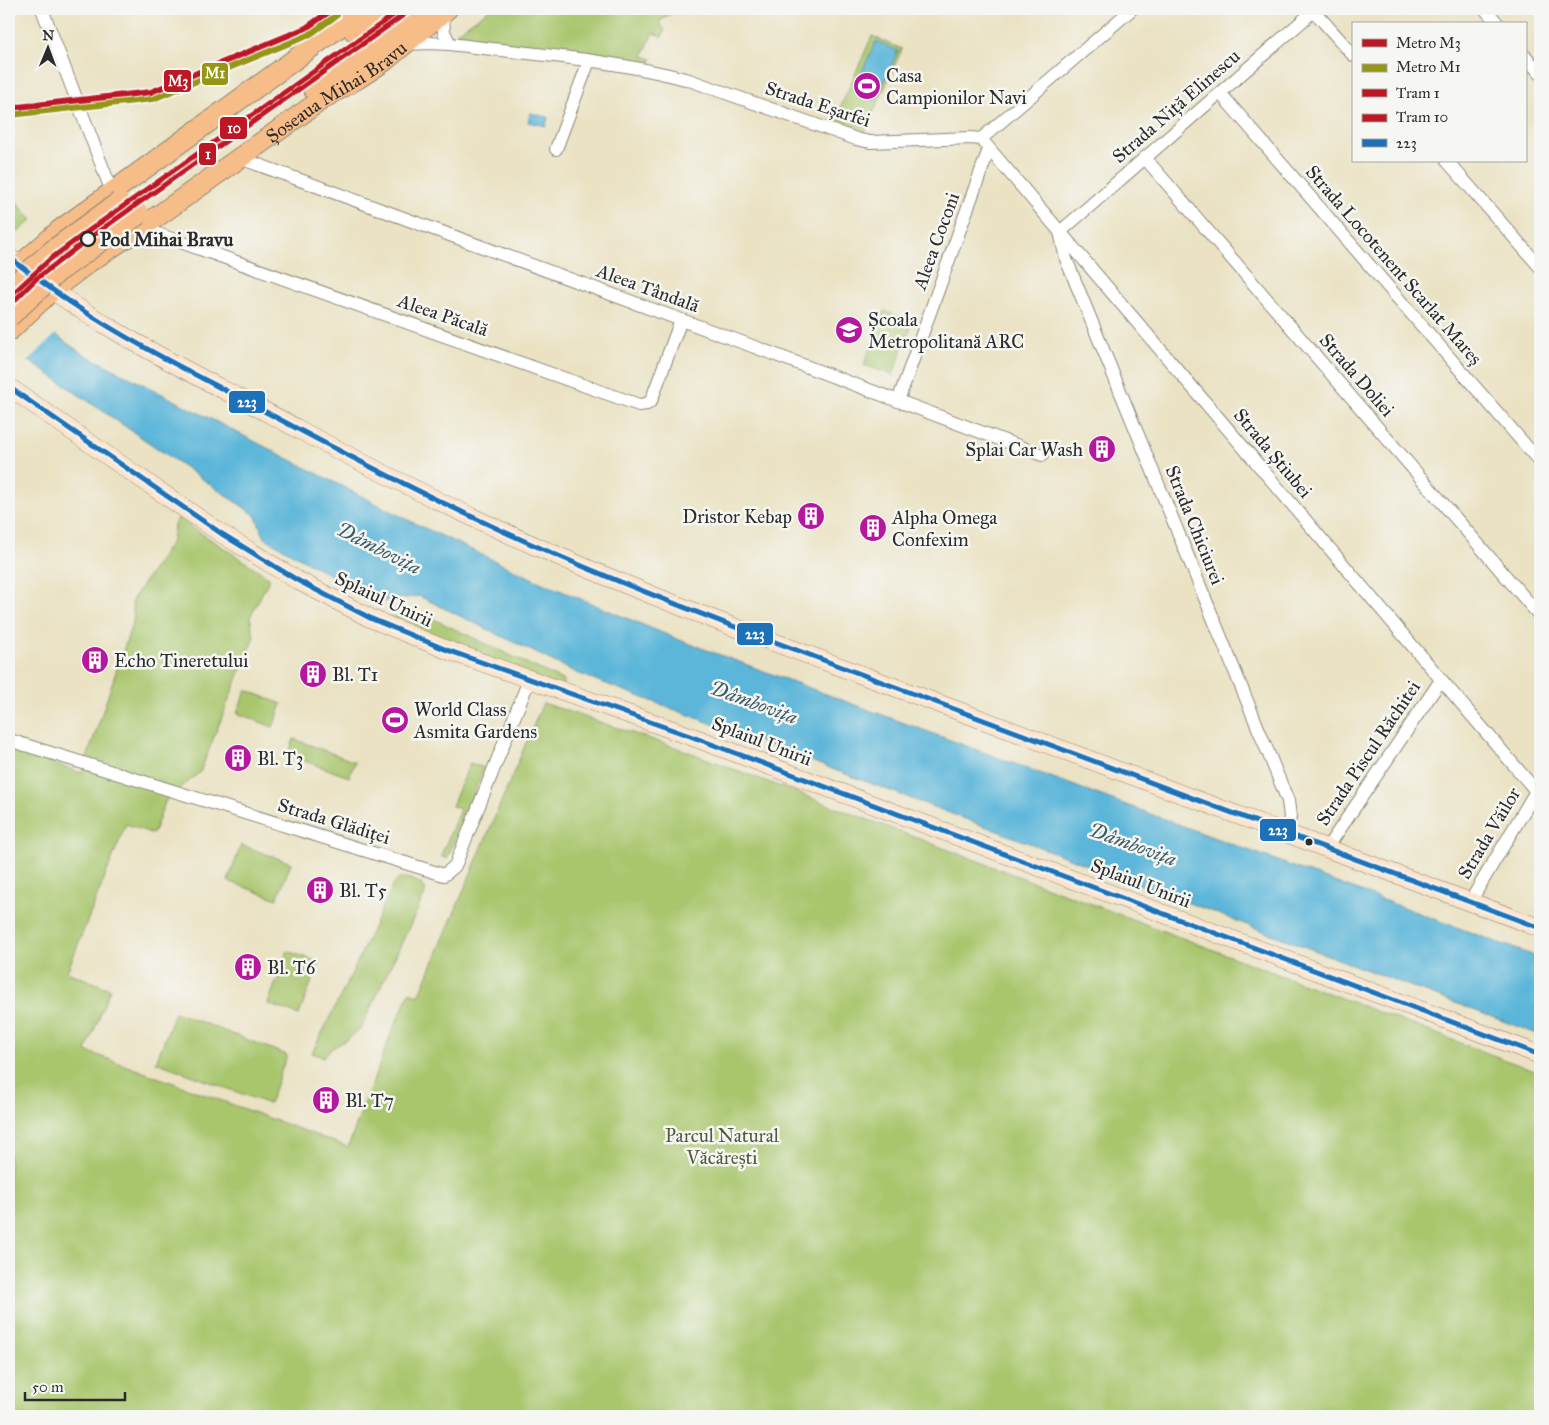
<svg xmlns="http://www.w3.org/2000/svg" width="1549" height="1425" font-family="'IM FELL Great Primer',serif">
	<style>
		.green { fill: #a9c66d; stroke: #6a784c }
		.water { fill: #5bb6d9; stroke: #437082 }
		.pier { fill: #eae2c3 }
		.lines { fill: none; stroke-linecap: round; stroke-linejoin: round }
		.street-casing { stroke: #8a8677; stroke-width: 14 }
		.secondary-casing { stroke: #8a8677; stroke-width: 19 }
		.primary-casing { stroke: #8a8677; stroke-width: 22 }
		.street { stroke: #fff; stroke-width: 12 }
		.secondary { stroke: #fce5cf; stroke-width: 18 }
		.primary { stroke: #f7bd88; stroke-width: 20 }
		.primary-bridge-casing { stroke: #8a8677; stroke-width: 22; stroke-linecap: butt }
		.primary-bridge { stroke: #f7bd88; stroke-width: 20 }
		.bus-1-casing { stroke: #f6f6f2; stroke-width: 9 }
		.bus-1 { stroke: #1d71b8; stroke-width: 5 }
		.tram-1-casing { stroke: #f6f6f2; stroke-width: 9 }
		.tram-2-casing { stroke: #f6f6f2; stroke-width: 9 }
		.tram-1 { stroke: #be1622; stroke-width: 5 }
		.tram-2 { stroke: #be1622; stroke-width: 5 }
		.metro-1-casing { stroke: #f6f6f2; stroke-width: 10 }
		.metro-2-casing { stroke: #f6f6f2; stroke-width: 10 }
		.metro-1 { stroke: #bc1725; stroke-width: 6 }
		.metro-2 { stroke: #959516; stroke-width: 6 }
		.stop-dot { fill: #f6f6f2; stroke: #2b2b2b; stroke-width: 2.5 }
		.bus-dot { fill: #2b2b2b; stroke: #f6f6f2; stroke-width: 2 }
		.labels { text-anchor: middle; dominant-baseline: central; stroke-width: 5; stroke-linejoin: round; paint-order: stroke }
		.poi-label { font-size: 19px; fill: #2b2b2b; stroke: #f6f6f2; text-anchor: start }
		.street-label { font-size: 19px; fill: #2b2b2b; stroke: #f6f6f2 }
		.stop-label { font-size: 19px; font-weight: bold; fill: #2b2b2b; stroke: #f6f6f2; text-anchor: start }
		.park-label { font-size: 19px; fill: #515a3f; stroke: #f6f6f2 }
		.water-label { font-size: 20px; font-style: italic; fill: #3c5c68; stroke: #f6f6f2 }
		.line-badge { stroke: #f6f6f2; stroke-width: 2 }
		.badge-label { font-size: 14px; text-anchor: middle; font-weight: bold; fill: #fff }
	</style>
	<rect width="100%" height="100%" fill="#f6f6f2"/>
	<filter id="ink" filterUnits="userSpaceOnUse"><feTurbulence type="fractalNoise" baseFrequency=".02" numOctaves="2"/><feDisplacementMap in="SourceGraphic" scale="10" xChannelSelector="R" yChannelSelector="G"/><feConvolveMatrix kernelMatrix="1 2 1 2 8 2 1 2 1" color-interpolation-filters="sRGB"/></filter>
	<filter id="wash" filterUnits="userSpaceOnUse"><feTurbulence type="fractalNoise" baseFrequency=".0096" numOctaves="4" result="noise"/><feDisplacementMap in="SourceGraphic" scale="20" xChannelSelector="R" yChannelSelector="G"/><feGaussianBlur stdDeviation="1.12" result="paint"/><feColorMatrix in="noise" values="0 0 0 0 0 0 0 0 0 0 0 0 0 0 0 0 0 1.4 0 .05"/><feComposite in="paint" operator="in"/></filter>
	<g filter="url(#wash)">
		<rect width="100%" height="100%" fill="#eae2c3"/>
		<g class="green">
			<polygon points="490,9 660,9 662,11 666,9 677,9 659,22 665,30 662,37 653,33 643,56 652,59 649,66 628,61 461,37 457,32"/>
			<polygon points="872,36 902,49 863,136 832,126"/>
			<polygon points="9,193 32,220 14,235 9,231"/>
			<polygon points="884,311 913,321 893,375 864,365"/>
			<polygon points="178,518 270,578 250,617 254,637 200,772 166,800 153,834 126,824 67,972 110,989 86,1051 348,1147 392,1031 410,992 419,996 543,703 686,751 1540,1073 1540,1416 9,1416 9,749 82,773 134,618 132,602 133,599 172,541 174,525"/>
			<polygon points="423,614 564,681 560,691 372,619"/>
			<polygon points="246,690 282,704 273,727 237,713"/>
			<polygon points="294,739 355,762 349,777 288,755"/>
			<polygon points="470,763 484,768 447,859 441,856 460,809 452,806"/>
			<polygon points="241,845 291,863 277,899 228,881"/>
			<path d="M 404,878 C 411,879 420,882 425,888 L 425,894 L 361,1028 C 350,1041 333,1044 323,1057 L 312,1053 L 353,971 L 393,885 L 397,880 Z"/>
			<polygon points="287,951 319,962 299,1015 268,1004"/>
			<polygon points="175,1012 287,1055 269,1104 156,1062"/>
		</g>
		<g class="water">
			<polygon points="876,41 898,51 875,101 853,91"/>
			<polygon points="530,113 548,117 546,126 528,122"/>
			<polygon points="9,300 40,324 80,352 410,521 540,582 677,639 1540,958 1540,1035 577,673 419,596 378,602 265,538 255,515 19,354"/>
		</g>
		<polygon class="pier" points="9,297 57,333 26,363 9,350"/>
	</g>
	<g filter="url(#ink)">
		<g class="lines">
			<g class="street-casing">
				<g id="street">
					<polyline points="42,9 112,192"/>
					<polyline points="329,9 332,32"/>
					<polyline points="1485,9 1498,24"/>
					<polyline points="1314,11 1353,55"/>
					<polyline points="443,13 444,32 450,44"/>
					<path d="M 407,44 L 428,43 L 450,44 C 529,54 611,59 689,80 L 856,139 L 870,142 L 970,138 L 981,139"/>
					<polyline points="1525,56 1540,73"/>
					<polyline points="1220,93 1540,462"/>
					<polyline points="981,139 1536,791"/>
					<polyline points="981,139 1132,9"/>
					<polyline points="556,149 589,61"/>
					<polyline points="240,158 744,343 1042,455"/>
					<polyline points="1145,158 1540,616"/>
					<polyline points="1447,161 1540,267"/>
					<polyline points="141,228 639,405 647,404 651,401 681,320"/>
					<polyline points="898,401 989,149"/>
					<polyline points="9,740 444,875 455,866 529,680"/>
					<polyline points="1286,833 1290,817 1288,801 1066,259 1060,232 1316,9"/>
					<polyline points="1327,848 1441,680"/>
					<polyline points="1470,902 1539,786"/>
				</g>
			</g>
			<g class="secondary-casing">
				<g id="secondary">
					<path d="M 9,257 C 95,329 200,376 298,429 C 377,471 457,512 540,548 C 673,607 812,656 948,707 C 1145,781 1342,855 1540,928"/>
					<polyline points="9,387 108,456 222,534 297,580 372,619 447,650 690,736 1540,1055"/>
				</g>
			</g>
			<g class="primary-casing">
				<g id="primary">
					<polyline points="354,31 385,9"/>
					<polyline points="314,90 430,9"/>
					<polyline points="9,275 60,230 364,9"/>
					<path id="s1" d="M 9,331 L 51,291 L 89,262 L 141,228 L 324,98 L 357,79 L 383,62 L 447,9"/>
				</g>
			</g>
			<use href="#street" class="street"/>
			<use href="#secondary" class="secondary"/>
			<use href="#primary" class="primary"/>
			<g class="primary-bridge-casing">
				<g id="primary-bridge">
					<polyline points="9,289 53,250 119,202"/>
					<polyline points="9,317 58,272 139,214"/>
				</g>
			</g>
			<use href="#primary-bridge" class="primary-bridge"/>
			<g class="bus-1-casing">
				<g id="bus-1">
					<path d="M 9,257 C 31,274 53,291 76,306 C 136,346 201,377 264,411 C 335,449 406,486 479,520 C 565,561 654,596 743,630 L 1540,928"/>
					<polyline points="9,387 222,534 297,580 372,619 447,650 690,736 1540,1055"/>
				</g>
			</g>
			<use href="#bus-1" class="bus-1"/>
			<g class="tram-1-casing">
				<polyline id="tram-1" points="9,306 36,279 88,239 412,9"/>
			</g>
			<g class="tram-2-casing">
				<polyline id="tram-2" points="9,297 49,260 84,234 402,9"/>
			</g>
			<use href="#tram-1" class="tram-1"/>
			<use href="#tram-2" class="tram-2"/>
			<g class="metro-1-casing">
				<polyline id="metro-1" points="9,108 151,92 306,28 333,9"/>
			</g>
			<g class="metro-2-casing">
				<polyline id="metro-2" points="10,115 153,99 309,35 337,15"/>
			</g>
			<use href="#metro-1" class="metro-1"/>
			<use href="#metro-2" class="metro-2"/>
		</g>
	</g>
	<defs>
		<g id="stadium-disc" transform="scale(1.4375)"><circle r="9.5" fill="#b5179e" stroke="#f6f6f2"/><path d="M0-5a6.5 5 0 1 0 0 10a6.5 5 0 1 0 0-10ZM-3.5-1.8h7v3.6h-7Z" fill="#fff"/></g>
		<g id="school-disc" transform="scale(1.4375)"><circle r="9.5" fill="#b5179e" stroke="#f6f6f2"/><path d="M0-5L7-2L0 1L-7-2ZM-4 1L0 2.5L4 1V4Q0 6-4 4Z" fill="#fff"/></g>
		<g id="building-disc" transform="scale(1.4375)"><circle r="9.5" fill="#b5179e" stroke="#f6f6f2"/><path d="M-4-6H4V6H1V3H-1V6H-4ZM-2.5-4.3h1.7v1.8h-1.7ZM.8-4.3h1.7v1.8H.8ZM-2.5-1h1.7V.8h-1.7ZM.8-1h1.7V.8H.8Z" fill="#fff"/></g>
	</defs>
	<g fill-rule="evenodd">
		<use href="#stadium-disc" x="867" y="86"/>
		<use href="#school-disc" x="849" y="330"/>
		<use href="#building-disc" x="1102" y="449"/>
		<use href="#building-disc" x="811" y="516"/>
		<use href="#building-disc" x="873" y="528"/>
		<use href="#building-disc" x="95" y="660"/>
		<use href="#building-disc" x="313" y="674"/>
		<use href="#stadium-disc" x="395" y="720"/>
		<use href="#building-disc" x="238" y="758"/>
		<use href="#building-disc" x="320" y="890"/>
		<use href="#building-disc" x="248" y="967"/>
		<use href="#building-disc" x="326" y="1100"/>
	</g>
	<circle class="stop-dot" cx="88" cy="239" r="7"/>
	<circle class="bus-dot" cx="1309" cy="842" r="4.5"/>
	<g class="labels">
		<g class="poi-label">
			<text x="886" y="75">Casa<tspan x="886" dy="22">Campionilor Navi</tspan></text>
			<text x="868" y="319">Școala<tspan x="868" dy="22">Metropolitană ARC</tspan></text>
			<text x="1083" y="449" text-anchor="end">Splai Car Wash</text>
			<text x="792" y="516" text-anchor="end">Dristor Kebap</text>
			<text x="892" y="517">Alpha Omega<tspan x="892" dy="22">Confexim</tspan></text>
			<text x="114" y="660">Echo Tineretului</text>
			<text x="332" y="674">Bl. T1</text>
			<text x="414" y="709">World Class<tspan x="414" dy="22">Asmita Gardens</tspan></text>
			<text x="257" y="758">Bl. T3</text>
			<text x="339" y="890">Bl. T5</text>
			<text x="267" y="967">Bl. T6</text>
			<text x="345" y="1100">Bl. T7</text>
		</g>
		<g class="street-label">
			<text stroke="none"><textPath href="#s1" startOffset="406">Șoseaua Mihai Bravu</textPath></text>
			<text transform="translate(818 104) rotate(18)">Strada Eșarfei</text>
			<text transform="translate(1176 106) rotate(-41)">Strada Niță Elinescu</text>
			<text transform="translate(936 241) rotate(-70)">Aleea Coconi</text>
			<text transform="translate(1394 265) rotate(49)">Strada Locotenent Scarlat Mareș</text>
			<text transform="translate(648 288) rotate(20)">Aleea Tândală</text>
			<text transform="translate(443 315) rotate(19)">Aleea Păcală</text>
			<text transform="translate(1357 375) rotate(49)">Strada Doliei</text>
			<text transform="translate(1273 453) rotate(50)">Strada Știubei</text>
			<text transform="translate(1195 525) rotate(68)">Strada Chiciurei</text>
			<text transform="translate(384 599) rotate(25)">Splaiul Unirii</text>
			<text transform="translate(762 741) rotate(21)">Splaiul Unirii</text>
			<text transform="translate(1368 753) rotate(-56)">Strada Piscul Răchitei</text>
			<text transform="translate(334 821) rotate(17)">Strada Glădiței</text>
			<text transform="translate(1489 833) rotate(-59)">Strada Văilor</text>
			<text transform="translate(1141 883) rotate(21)">Splaiul Unirii</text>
		</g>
		<g class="stop-label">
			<text x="100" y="239">Pod Mihai Bravu</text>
		</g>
		<g class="park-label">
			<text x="722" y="1135">Parcul Natural<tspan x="722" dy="22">Văcărești</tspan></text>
		</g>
		<g class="water-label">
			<text transform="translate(379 548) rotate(27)">Dâmbovița</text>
			<text transform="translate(754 702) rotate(20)">Dâmbovița</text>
			<text transform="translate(1133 844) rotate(20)">Dâmbovița</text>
		</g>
	</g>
	<g class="line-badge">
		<rect x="201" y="62" width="28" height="24" rx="5" fill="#959516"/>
		<rect x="163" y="69" width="29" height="24" rx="5" fill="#bc1725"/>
		<rect x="219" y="116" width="29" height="24" rx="5" fill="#be1622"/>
		<rect x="198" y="142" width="19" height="24" rx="5" fill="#be1622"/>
		<rect x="228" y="390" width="38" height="24" rx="5" fill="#1d71b8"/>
		<rect x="736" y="622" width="38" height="24" rx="5" fill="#1d71b8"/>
		<rect x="1259" y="818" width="38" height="24" rx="5" fill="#1d71b8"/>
	</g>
	<g class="badge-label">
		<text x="215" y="78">M1</text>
		<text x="178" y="86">M3</text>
		<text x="234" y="133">10</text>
		<text x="208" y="159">1</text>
		<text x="247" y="407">223</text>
		<text x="755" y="639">223</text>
		<text x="1278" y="835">223</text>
	</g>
	<rect width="1549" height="1425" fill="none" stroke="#f6f6f2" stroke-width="30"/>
	<rect x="1352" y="22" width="175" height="140" fill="#f6f6f2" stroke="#a5a5a2"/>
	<rect x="1362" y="39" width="25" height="8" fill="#bc1725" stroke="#a5a5a2"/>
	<text x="1396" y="48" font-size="15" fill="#2b2b2b">Metro M3</text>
	<rect x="1362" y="64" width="25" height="8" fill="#959516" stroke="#a5a5a2"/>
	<text x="1396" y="72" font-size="15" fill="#2b2b2b">Metro M1</text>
	<rect x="1362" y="89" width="25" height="8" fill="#be1622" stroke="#a5a5a2"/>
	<text x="1396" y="98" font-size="15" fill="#2b2b2b">Tram 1</text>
	<rect x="1362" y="114" width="25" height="8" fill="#be1622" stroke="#a5a5a2"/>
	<text x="1396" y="122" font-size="15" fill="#2b2b2b">Tram 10</text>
	<rect x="1362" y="139" width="25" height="8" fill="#1d71b8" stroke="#a5a5a2"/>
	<text x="1396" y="148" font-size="15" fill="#2b2b2b">223</text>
	<g transform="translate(48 48) rotate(1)" stroke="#f6f6f2" stroke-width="4" paint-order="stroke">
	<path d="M0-4L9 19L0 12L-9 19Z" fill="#2b2b2b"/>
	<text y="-8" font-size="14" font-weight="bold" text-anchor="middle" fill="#2b2b2b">N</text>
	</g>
	<path d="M25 1392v8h100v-8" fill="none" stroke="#2b2b2b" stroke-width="2.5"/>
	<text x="32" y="1392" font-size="15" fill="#2b2b2b" stroke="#f6f6f2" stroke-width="4" paint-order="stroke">50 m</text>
</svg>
